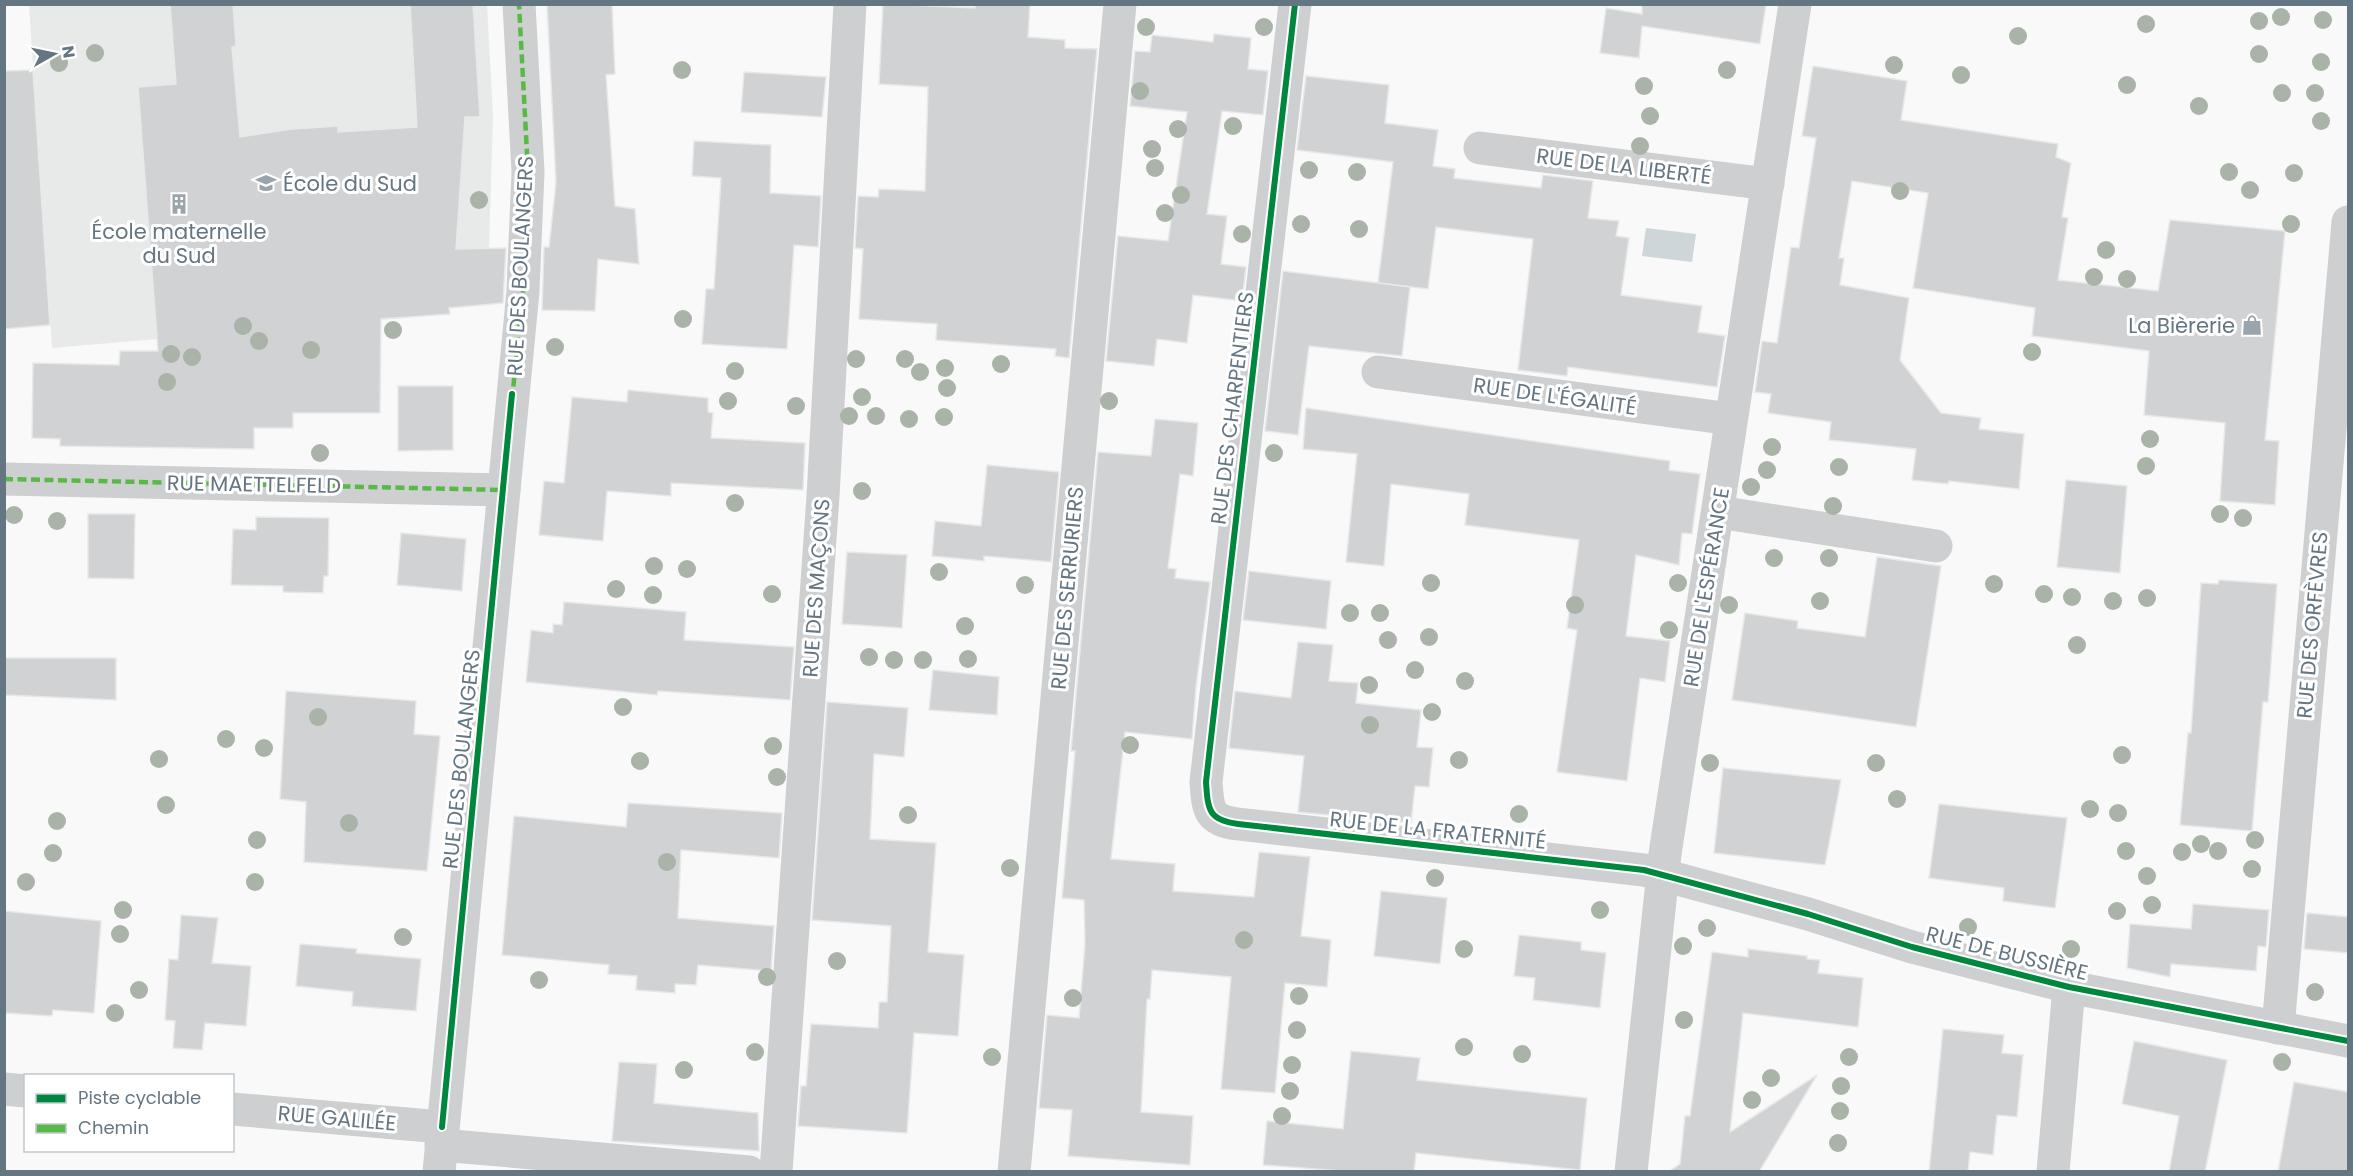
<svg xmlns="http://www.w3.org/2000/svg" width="2353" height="1176" font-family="Poppins,sans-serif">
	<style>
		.built { fill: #e8e9e9 }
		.water { fill: #ced6d9 }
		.building { fill: #d0d2d3; stroke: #e8e8e8; stroke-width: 1.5 }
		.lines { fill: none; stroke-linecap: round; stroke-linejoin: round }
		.minor { stroke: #cecfd0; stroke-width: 33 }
		.quiet { stroke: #58b947; stroke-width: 4.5; stroke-dasharray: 9 4.5; stroke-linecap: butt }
		.cycleway-casing { stroke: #fff; stroke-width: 10 }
		.cycleway { stroke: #00873e; stroke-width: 6 }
		.tree { fill: #a9b3a7 }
		.labels { text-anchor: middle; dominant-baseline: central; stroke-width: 6; stroke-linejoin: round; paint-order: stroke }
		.street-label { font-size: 21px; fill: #657683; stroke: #fff }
		.poi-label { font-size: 21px; fill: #657683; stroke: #fff; text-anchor: start }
	</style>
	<rect width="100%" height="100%" fill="#f9f9f9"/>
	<polygon class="built" points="29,5 487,5 493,116 489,249 483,305 449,308 450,314 52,348"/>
	<polygon class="water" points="1646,228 1696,234 1692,262 1642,256"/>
	<g class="building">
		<polygon points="170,4 233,4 236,46 232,47 240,137 292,129 338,126 338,132 417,127 410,4 473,4 480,117 465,117 456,249 506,248 503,303 449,308 450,314 381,319 380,413 293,413 293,428 254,428 254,449 60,446 60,439 32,438 33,363 119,365 120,351 158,351 138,87 176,84"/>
		<polygon points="547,4 612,4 615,74 606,75 615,206 635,209 639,264 598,259 595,311 542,310 544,247 549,247 556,182"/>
		<polygon points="883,4 975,8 976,4 1030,4 1028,37 1065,40 1065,48 1097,49 1069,358 1055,356 1056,349 936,340 937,324 859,319 863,249 855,248 858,196 878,197 879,189 925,191 928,87 879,84"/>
		<polygon points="1642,4 1766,4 1760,44 1642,26 1639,58 1600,53 1606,8 1642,14"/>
		<polygon points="1214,34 1251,38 1248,69 1268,71 1263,115 1222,111 1207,214 1227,216 1221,264 1246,267 1242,301 1193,295 1187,343 1157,339 1154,366 1106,361 1118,236 1168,241 1187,112 1130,106 1135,51 1150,52 1152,35 1213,42"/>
		<polygon points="1813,66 1907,81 1901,120 2058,144 2056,157 2071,163 2062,217 2068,218 2058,280 2158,291 2170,220 2285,231 2265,440 2279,441 2275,505 2220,501 2225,423 2144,415 2149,351 2032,336 2035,308 1913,288 1928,193 1852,181 1839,258 1844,258 1840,285 1909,298 1900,360 1941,413 1981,418 1979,429 2024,434 2019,489 1949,481 1948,484 1912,480 1916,449 1829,440 1831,422 1768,413 1771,394 1755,392 1762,341 1777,343 1791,247 1799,248 1816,138 1802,136"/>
		<polygon points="33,70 50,325 4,329 4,71"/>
		<polygon points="744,72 826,77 822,117 741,112"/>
		<polygon points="1306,76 1389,85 1385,123 1438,130 1433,166 1455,169 1454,178 1541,188 1543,175 1593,181 1588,218 1619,221 1616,236 1629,238 1621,295 1702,306 1698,332 1725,336 1717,387 1568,367 1567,376 1518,370 1533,239 1436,227 1428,289 1378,283 1393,162 1297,150"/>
		<polygon points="694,141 771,145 770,193 821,196 818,247 794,245 787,349 702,344 706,289 714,289 721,178 692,176"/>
		<polygon points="1283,271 1410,287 1402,356 1309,346 1298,435 1265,431"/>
		<polygon points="398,386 453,386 453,450 398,451"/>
		<polygon points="628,390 708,398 708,412 713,413 711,438 805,443 803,490 671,483 671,496 607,491 603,541 539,535 544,481 564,483 572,397 627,402"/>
		<polygon points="1306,408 1670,461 1669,470 1700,474 1692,534 1682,533 1679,565 1636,555 1626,636 1670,641 1665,682 1640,678 1627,781 1557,772 1577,630 1567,628 1579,540 1465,525 1469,494 1391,484 1384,566 1346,562 1357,454 1303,449"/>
		<polygon points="1155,419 1198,423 1193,476 1180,474 1168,568 1176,569 1175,578 1210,582 1196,687 1192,739 1125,732 1111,859 1175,864 1173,891 1254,897 1259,852 1310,857 1301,936 1331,940 1327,987 1285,983 1275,1093 1221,1089 1231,977 1152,970 1150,999 1147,999 1141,1112 1193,1116 1190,1165 1068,1156 1072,1110 1039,1108 1047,1015 1079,1018 1085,943 1084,900 1062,898 1075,751 1071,751 1098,452 1151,456"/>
		<polygon points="987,465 1059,472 1051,562 984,556 984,561 932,556 935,521 981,526"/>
		<polygon points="2066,480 2127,486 2120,573 2057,567"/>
		<polygon points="88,514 135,514 134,579 88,578"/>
		<polygon points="256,517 329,518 328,576 324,576 323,593 283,592 283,586 231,585 233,529 256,530"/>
		<polygon points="401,533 466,539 462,591 397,585"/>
		<polygon points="847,552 907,555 902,628 842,624"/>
		<polygon points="1877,557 1941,566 1916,727 1732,700 1745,613 1798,621 1797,628 1865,637"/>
		<polygon points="1249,571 1331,581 1326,629 1243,620"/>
		<polygon points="2219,580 2277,584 2268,702 2263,702 2252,831 2180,825 2188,733 2191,733 2201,583 2218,584"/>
		<polygon points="564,602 686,612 684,640 794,647 790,700 658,691 657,695 526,682 531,630 553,633 553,624 562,625"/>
		<polygon points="1298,642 1333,645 1329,681 1358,683 1356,703 1421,710 1417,747 1433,748 1429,787 1415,786 1411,823 1298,812 1304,756 1229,748 1235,691 1291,698"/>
		<polygon points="4,658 116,658 116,700 4,695"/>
		<polygon points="933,670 999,677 997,715 929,710"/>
		<polygon points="286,691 416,701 414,734 440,736 427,871 304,862 306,802 280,799"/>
		<polygon points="827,702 908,708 904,757 874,754 870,839 936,843 928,952 964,955 958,1036 914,1033 907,1133 798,1126 801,1086 806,1086 811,1024 878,1028 879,1002 887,1002 891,926 812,920"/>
		<polygon points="1723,768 1841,780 1825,865 1714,853"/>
		<polygon points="628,803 782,813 779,858 681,850 678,918 774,926 771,971 698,965 696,985 675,984 675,993 636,990 637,976 608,974 609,965 502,955 514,816 626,827"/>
		<polygon points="1939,804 2067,818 2055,908 2003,901 2004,888 1929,878"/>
		<polygon points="1381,891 1447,898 1440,964 1374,956"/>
		<polygon points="2193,904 2269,910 2266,947 2258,946 2256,971 2171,964 2170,977 2127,968 2130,924 2191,929"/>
		<polygon points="4,911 101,921 94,1013 53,1010 52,1016 4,1013"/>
		<polygon points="2307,913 2349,917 2349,953 2304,949"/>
		<polygon points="181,915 218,918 212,963 251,966 246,1026 205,1023 202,1050 173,1048 175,1021 165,1020 169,959 178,960"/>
		<polygon points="1519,935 1581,942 1581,950 1606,953 1600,1008 1533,1000 1535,978 1514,976"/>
		<polygon points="300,944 357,949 356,953 421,959 416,1011 352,1006 353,992 296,986"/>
		<polygon points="1748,949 1807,956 1807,959 1820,960 1818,973 1863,978 1858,1027 1743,1013 1730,1132 1817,1075 1759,1172 1668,1172 1680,1164 1685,1116 1690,1116 1712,952 1748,957"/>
		<polygon points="1943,1029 2004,1035 2002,1053 2023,1055 2017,1117 1997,1115 1993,1155 1970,1152 1968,1172 1929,1172"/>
		<polygon points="2134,1041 2227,1060 2205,1172 2169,1172 2179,1116 2122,1104"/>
		<polygon points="1351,1051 1420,1058 1417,1080 1587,1098 1580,1170 1416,1153 1414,1172 1355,1172 1263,1165 1267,1121 1343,1129"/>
		<polygon points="619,1062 657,1064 654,1103 758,1113 759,1151 612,1141"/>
		<polygon points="2294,1082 2349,1092 2349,1172 2278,1172"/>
	</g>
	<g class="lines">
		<g class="minor">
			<path d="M 1295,4 L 1206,782 C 1208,810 1208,820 1238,824 L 1644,870 L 1808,914 L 1912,947 L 2069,987 L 2348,1041"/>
			<polyline points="1480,148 1768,184"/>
			<polyline points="1378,372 1731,419"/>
			<polyline points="4,479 504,490"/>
			<polyline points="1718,512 1936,546"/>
			<polyline points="2278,1028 2348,222"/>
			<polyline points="4,1089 26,1091"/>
			<polyline points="232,1109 442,1127"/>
			<polyline points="441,1145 749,1172"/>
			<polyline points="439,1172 523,291 528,172 519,4"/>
			<polyline points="776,1172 823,496 850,4"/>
			<polyline points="1014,1172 1120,4"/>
			<polyline points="1631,1172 1665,854 1795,4"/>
			<polyline points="2053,1172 2069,987"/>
		</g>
		<g class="quiet">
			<polyline points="512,400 523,291 528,172 519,4"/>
			<polyline points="4,479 504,490 505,486"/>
		</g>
		<g class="cycleway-casing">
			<g id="cycleway">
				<path d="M 1295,4 L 1206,782 C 1208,810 1208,820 1238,824 L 1644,870 L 1808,914 L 1912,947 L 2069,987 L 2348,1041"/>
				<polyline points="442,1127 512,394"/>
			</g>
		</g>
		<use href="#cycleway" class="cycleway"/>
	</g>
	<g class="tree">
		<circle cx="2281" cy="17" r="9"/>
		<circle cx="2323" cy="20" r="9"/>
		<circle cx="2259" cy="21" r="9"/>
		<circle cx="2146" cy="24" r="9"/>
		<circle cx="1146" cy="27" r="9"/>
		<circle cx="1264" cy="27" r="9"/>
		<circle cx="2018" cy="36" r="9"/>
		<circle cx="95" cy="53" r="9"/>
		<circle cx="2259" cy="54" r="9"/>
		<circle cx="2321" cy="62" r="9"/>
		<circle cx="59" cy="63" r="9"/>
		<circle cx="1894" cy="65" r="9"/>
		<circle cx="682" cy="70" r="9"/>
		<circle cx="1727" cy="70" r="9"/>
		<circle cx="1961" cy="75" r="9"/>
		<circle cx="2127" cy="85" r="9"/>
		<circle cx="1644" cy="86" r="9"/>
		<circle cx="1140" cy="91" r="9"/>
		<circle cx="2282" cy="93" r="9"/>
		<circle cx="2315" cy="93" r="9"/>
		<circle cx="2199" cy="106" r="9"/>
		<circle cx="1650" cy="116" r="9"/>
		<circle cx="2321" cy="121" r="9"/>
		<circle cx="1233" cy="126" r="9"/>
		<circle cx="1178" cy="129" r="9"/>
		<circle cx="1640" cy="146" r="9"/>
		<circle cx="1152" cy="149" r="9"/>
		<circle cx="1155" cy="168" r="9"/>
		<circle cx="1309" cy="170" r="9"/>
		<circle cx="1357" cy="172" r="9"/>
		<circle cx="2229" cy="172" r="9"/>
		<circle cx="2294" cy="173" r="9"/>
		<circle cx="2250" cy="190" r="9"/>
		<circle cx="1900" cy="191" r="9"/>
		<circle cx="1181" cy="195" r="9"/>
		<circle cx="479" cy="200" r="9"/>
		<circle cx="1165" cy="213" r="9"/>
		<circle cx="1301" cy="224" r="9"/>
		<circle cx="2291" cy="224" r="9"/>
		<circle cx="1359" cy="229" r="9"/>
		<circle cx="1242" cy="234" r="9"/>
		<circle cx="2106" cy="250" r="9"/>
		<circle cx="2094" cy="277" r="9"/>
		<circle cx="2127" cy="279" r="9"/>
		<circle cx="683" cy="319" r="9"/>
		<circle cx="243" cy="326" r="9"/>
		<circle cx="393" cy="330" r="9"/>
		<circle cx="259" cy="341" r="9"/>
		<circle cx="555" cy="347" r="9"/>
		<circle cx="311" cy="350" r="9"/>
		<circle cx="2032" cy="352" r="9"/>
		<circle cx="171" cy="354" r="9"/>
		<circle cx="192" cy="357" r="9"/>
		<circle cx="856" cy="359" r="9"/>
		<circle cx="905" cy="359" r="9"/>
		<circle cx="1001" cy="364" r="9"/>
		<circle cx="945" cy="368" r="9"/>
		<circle cx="735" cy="371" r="9"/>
		<circle cx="920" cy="372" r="9"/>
		<circle cx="167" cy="382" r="9"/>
		<circle cx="947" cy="388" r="9"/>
		<circle cx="862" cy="397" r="9"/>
		<circle cx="728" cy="401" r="9"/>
		<circle cx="1109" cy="401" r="9"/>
		<circle cx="796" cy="406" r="9"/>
		<circle cx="849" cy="416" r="9"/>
		<circle cx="876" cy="416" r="9"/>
		<circle cx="944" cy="417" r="9"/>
		<circle cx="909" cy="419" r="9"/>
		<circle cx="2150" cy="439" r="9"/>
		<circle cx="1772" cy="447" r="9"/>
		<circle cx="320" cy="453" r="9"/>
		<circle cx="1274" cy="453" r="9"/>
		<circle cx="2146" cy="466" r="9"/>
		<circle cx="1839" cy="467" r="9"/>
		<circle cx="1767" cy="470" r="9"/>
		<circle cx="1751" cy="487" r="9"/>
		<circle cx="862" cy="491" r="9"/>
		<circle cx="735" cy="503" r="9"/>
		<circle cx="1833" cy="506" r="9"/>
		<circle cx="2220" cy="514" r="9"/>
		<circle cx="14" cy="515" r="9"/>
		<circle cx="2243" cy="518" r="9"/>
		<circle cx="57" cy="521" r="9"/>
		<circle cx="1774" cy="558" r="9"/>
		<circle cx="1829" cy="558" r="9"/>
		<circle cx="654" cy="566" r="9"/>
		<circle cx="687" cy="569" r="9"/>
		<circle cx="939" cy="572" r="9"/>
		<circle cx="1431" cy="583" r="9"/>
		<circle cx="1678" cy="583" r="9"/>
		<circle cx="1994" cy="584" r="9"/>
		<circle cx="1025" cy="585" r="9"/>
		<circle cx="616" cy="589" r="9"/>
		<circle cx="772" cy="594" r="9"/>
		<circle cx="2044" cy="594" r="9"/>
		<circle cx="653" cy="595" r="9"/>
		<circle cx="2072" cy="597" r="9"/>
		<circle cx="2147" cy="598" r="9"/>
		<circle cx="1820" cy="601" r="9"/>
		<circle cx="2113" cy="601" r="9"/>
		<circle cx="1575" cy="605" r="9"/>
		<circle cx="1729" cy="605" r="9"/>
		<circle cx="1350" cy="613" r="9"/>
		<circle cx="1380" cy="613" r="9"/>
		<circle cx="965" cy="626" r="9"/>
		<circle cx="1669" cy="630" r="9"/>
		<circle cx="1429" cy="637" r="9"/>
		<circle cx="1388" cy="640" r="9"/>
		<circle cx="2077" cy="645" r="9"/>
		<circle cx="869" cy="657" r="9"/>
		<circle cx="968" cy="659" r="9"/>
		<circle cx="894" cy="660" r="9"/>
		<circle cx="923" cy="660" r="9"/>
		<circle cx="1415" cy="670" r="9"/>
		<circle cx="1465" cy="681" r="9"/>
		<circle cx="1369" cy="685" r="9"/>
		<circle cx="623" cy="707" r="9"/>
		<circle cx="1432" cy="712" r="9"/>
		<circle cx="318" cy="717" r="9"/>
		<circle cx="1370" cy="725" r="9"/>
		<circle cx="226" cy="739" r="9"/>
		<circle cx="1130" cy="745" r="9"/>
		<circle cx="773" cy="746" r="9"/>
		<circle cx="264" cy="748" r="9"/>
		<circle cx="2122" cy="755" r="9"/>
		<circle cx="159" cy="759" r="9"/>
		<circle cx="1459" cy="760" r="9"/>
		<circle cx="640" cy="761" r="9"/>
		<circle cx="1710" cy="763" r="9"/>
		<circle cx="1876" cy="763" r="9"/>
		<circle cx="777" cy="777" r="9"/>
		<circle cx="1897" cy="799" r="9"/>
		<circle cx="166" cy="805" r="9"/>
		<circle cx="2090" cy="809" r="9"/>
		<circle cx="2118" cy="813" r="9"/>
		<circle cx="1519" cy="814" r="9"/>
		<circle cx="908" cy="815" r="9"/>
		<circle cx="57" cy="821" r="9"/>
		<circle cx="349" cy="823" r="9"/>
		<circle cx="257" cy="840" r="9"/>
		<circle cx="2255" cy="840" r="9"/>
		<circle cx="2201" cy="844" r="9"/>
		<circle cx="2126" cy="851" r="9"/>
		<circle cx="2218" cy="851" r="9"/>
		<circle cx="2182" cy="852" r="9"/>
		<circle cx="53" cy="853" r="9"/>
		<circle cx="667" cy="862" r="9"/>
		<circle cx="1010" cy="868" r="9"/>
		<circle cx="2252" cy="869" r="9"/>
		<circle cx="2147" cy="876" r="9"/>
		<circle cx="1435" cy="878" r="9"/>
		<circle cx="26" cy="882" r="9"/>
		<circle cx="255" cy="882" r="9"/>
		<circle cx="2152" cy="905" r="9"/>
		<circle cx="123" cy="910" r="9"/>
		<circle cx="1600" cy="910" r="9"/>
		<circle cx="2117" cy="911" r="9"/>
		<circle cx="1968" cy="927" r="9"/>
		<circle cx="1707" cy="928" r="9"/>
		<circle cx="120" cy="934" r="9"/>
		<circle cx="403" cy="937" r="9"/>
		<circle cx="1244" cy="940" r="9"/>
		<circle cx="1683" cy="946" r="9"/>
		<circle cx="1464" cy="949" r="9"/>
		<circle cx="2071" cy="949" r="9"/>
		<circle cx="837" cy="961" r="9"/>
		<circle cx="767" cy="977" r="9"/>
		<circle cx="539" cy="980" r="9"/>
		<circle cx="139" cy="990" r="9"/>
		<circle cx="2315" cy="992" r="9"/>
		<circle cx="1299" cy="996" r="9"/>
		<circle cx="1073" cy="998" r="9"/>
		<circle cx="115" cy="1013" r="9"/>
		<circle cx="1684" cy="1020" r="9"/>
		<circle cx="1297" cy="1030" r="9"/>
		<circle cx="1464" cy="1047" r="9"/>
		<circle cx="755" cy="1052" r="9"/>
		<circle cx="1522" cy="1054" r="9"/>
		<circle cx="992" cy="1057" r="9"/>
		<circle cx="1849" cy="1057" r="9"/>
		<circle cx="2282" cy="1062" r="9"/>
		<circle cx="1292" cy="1065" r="9"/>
		<circle cx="684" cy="1070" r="9"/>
		<circle cx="1771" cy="1078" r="9"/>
		<circle cx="1841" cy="1086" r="9"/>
		<circle cx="1290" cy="1091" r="9"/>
		<circle cx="1752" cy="1100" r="9"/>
		<circle cx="1840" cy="1111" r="9"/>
		<circle cx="1282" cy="1116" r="9"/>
		<circle cx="1838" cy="1143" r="9"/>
	</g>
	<defs>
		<g id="school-bare" transform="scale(1.62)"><path d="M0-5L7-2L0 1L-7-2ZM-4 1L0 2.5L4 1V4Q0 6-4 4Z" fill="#99a4ac" stroke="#fff" stroke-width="2.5" paint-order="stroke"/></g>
		<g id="building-bare" transform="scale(1.62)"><path d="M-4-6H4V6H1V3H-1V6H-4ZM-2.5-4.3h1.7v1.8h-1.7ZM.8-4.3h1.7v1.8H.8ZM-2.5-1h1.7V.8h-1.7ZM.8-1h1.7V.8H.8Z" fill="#99a4ac" stroke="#fff" stroke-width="2.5" paint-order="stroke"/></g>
		<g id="shop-bare" transform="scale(1.62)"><path d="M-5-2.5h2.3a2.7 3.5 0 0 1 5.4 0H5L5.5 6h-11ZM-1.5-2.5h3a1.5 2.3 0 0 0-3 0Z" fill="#99a4ac" stroke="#fff" stroke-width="2.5" paint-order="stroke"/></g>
	</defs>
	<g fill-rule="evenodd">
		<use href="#school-bare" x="266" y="183"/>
		<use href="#building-bare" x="179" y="204"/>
		<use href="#shop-bare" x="2252" y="325"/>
	</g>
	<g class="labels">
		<g class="street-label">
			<text transform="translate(1624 166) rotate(7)">RUE DE LA LIBERTÉ</text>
			<text transform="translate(520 266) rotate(-87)">RUE DES BOULANGERS</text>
			<text transform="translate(1555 396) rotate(8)">RUE DE L'ÉGALITÉ</text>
			<text transform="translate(1232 408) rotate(-83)">RUE DES CHARPENTIERS</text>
			<text transform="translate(254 484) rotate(1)">RUE MAETTELFELD</text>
			<text transform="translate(1706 587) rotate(-81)">RUE DE L'ESPÉRANCE</text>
			<text transform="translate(816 588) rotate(-86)">RUE DES MAÇONS</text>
			<text transform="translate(1067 588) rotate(-85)">RUE DES SERRURIERS</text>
			<text transform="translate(2312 625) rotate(-85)">RUE DES ORFÈVRES</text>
			<text transform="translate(461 759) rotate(-84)">RUE DES BOULANGERS</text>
			<text transform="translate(1438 830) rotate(6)">RUE DE LA FRATERNITÉ</text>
			<text transform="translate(2007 953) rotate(14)">RUE DE BUSSIÈRE</text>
			<text transform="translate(337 1118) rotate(5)">RUE GALILÉE</text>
		</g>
		<g class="poi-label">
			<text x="283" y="183">École du Sud</text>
			<text x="179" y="231" text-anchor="middle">École maternelle<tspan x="179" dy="24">du Sud</tspan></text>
			<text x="2235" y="325" text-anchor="end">La Bièrerie</text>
		</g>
	</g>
	<rect width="2353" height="1176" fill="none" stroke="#657683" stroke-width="12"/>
	<rect x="24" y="1074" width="210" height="78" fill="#ffffff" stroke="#c1c8cd" stroke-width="1.5"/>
	<rect x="36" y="1094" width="30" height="9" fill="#00873e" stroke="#c1c8cd" stroke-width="1.5"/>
	<text x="78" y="1104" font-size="18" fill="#657683">Piste cyclable</text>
	<rect x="36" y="1124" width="30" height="9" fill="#58b947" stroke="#c1c8cd" stroke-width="1.5"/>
	<text x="78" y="1134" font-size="18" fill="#657683">Chemin</text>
	<g transform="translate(54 54) rotate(81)" stroke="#ffffff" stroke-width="4.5" paint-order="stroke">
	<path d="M0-4.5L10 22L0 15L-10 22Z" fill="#657683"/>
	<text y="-9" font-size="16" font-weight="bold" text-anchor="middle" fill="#657683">N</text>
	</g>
</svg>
